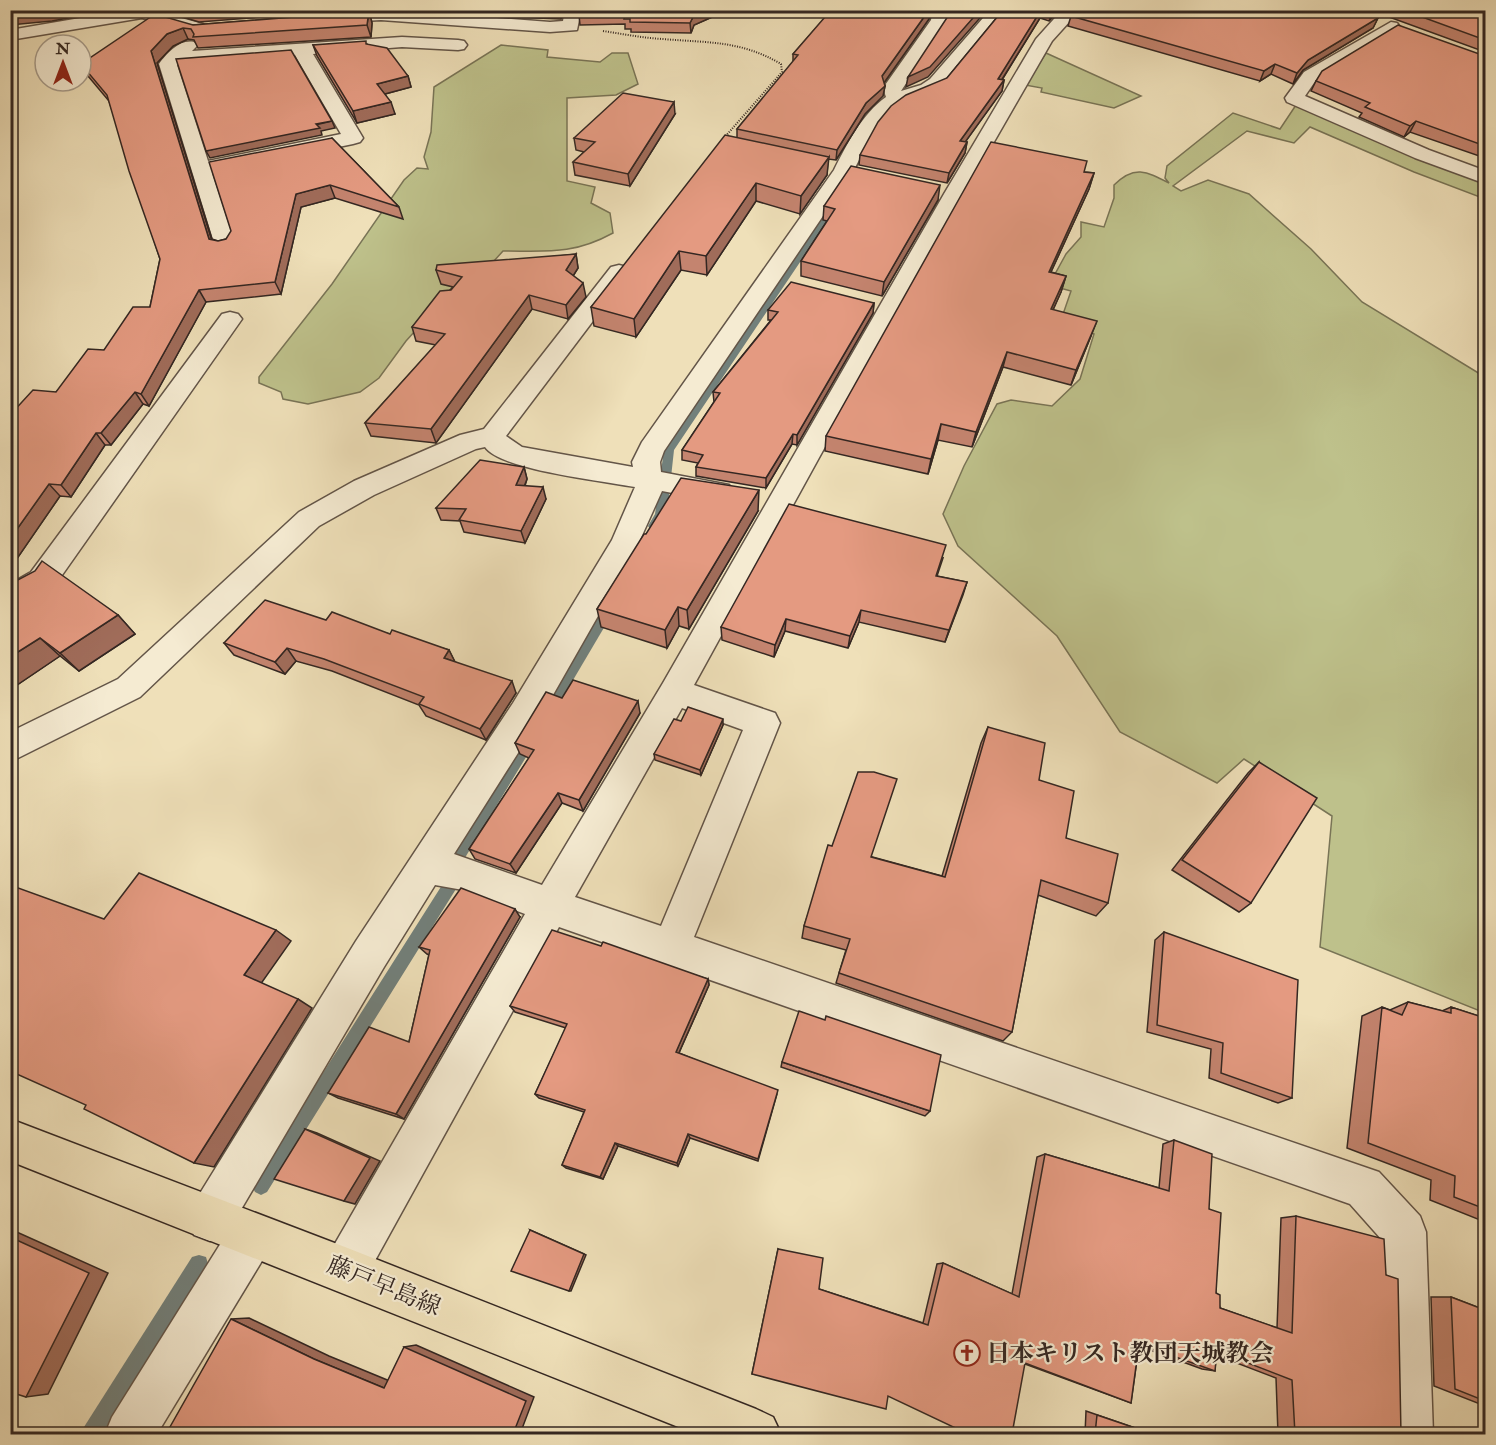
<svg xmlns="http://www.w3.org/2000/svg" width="1496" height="1445" font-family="'IM FELL Double Pica','Noto Serif JP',serif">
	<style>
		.green { fill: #bec18b; stroke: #797456; stroke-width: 1.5 }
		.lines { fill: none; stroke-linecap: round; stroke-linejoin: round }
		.stream { fill: #72807b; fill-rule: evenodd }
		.minor-casing { stroke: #635548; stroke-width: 3 }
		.major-casing { stroke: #342722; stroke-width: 3 }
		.path { stroke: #342722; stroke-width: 2; stroke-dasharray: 1 1.5; stroke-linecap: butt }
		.minor { fill: #f5ebd2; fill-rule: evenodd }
		.major { fill: #efe0b9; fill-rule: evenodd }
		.wall { fill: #c4846f; stroke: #342722; stroke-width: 1.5 }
		.shaded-wall { fill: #a06c5a; stroke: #342722; stroke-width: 1.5 }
		.building { fill: #e49a81; stroke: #342722; stroke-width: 1.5 }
		.labels { text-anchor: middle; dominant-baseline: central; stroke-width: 4.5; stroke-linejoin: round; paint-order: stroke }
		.near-street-label { font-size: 24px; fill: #342722; stroke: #f5ebd2 }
		.near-poi-label { font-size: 24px; font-weight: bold; fill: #342722; stroke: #f5ebd2; text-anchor: start }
	</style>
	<rect width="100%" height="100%" fill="#efe0b9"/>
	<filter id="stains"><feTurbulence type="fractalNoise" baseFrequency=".00333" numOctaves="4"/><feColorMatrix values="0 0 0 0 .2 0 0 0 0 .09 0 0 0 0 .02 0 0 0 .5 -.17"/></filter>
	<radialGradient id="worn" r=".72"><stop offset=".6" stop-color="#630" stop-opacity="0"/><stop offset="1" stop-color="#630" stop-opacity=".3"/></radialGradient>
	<g class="green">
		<path d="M 501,45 L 548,50 L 547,57 L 600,62 L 612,53 L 628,53 L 638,84 L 616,95 L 567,98 L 567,181 L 595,187 L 591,203 L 610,213 L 613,233 C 573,255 547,251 503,251 L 484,272 L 444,299 L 406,341 L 379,378 L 360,392 L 308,404 L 283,399 L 281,392 L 259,383 L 259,377 L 332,284 L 404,180 L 417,168 L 428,169 L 424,157 L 431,132 L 434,87 Z"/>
		<polygon points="1046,53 1141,96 1114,108 1041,92 1042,88 1025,85"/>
		<path d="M 1296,105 L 1485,182 L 1485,199 L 1414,172 L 1310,127 L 1294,143 L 1247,131 L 1173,186 L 1181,191 L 1208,180 L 1249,194 L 1311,249 L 1362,302 L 1485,377 L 1485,1013 L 1320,947 L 1332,816 L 1244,759 L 1217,783 L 1120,732 L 1057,636 L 958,546 L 943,514 L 964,466 L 997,404 L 1011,400 L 1052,406 L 1080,379 L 1094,334 L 1061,320 L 1071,291 L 1049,285 L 1066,254 L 1081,237 L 1081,222 L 1104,227 L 1114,198 L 1114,185 C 1134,165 1146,171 1169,183 L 1165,178 L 1167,166 L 1233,113 L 1280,129 Z"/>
	</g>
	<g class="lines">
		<g class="stream">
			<polygon points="830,205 837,207 674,450 667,514 658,529 650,529 648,526 655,514 664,450"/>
			<polygon points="609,604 615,609 553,714 543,714 541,710 543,706 605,606"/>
			<polygon points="530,733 535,735 537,739 463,861 456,889 267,1192 261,1195 255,1192 252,1186 255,1180 444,882 451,854 525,735"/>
			<polygon points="199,1255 206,1257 208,1264 206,1271 102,1434 81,1434 84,1427 192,1257"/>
		</g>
		<g class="minor-casing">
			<g id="minor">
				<polygon points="127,10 152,10 203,24 206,28 203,32 197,33 142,18 10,40 10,30"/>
				<polygon points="389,10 550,22 563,21 565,10 581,10 577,30 550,32 381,20 326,23 320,22 318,18 320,14 326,13"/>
				<path d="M 933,10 L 950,10 L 948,20 L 901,91 L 921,85 L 930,79 L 990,10 L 1007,10 L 944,87 C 931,96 917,96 904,102 C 879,115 866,147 854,170 L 664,451 L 660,462 L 661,472 L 729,485 L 733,492 L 729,499 L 719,502 L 662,491 L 635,551 L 537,723 L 454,854 L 542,885 L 663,683 L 944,194 L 1036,39 L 1062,10 L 1080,10 L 1052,41 L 964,194 L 694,685 L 775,713 L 780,723 L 694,937 L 1379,1172 L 1420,1216 L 1426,1232 L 1433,1434 L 1384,1434 L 1382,1240 L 1350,1204 L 559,927 L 361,1286 L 345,1293 L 329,1286 L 322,1270 L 329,1254 L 525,914 L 463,890 L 435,885 L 384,967 L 226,1235 L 210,1241 L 194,1235 L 188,1219 L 194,1203 L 356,941 L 513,703 L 612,540 L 635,487 C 605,481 500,470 485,447 L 476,449 L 374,495 L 319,526 L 140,697 L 10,762 L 10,732 L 118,679 L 299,512 L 354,481 L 460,435 L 484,429 L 611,267 L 619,265 L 627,267 L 630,272 L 506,436 L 522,447 L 633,467 L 632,462 L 642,442 L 834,170 C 847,144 862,114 886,97 L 883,88 L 931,20 ZM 682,708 L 743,730 L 661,926 L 575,897 Z"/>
				<polygon points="1391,22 1397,23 1400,27 1397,31 1316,80 1305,96 1429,150 1486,171 1486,184 1415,158 1287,102 1285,98 1304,72"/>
				<path d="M 402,37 L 458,40 L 464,41 L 467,45 L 464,49 L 458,50 L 402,47 L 313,54 L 363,138 L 360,142 L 353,144 L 212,173 L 235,244 L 232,249 L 224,251 L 216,249 L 159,64 C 167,53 180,39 194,42 L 197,46 L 192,51 ZM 295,55 L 341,134 L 208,161 L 177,65 L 180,63 Z"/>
				<polygon points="230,312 238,314 242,319 53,588 21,607 10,611 10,584 31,572 222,314"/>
				<polygon points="252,1213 268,1219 274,1235 268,1251 157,1434 105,1434 112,1417 236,1219"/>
			</g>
		</g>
		<g class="major-casing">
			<polygon id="major" points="10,1119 345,1247 756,1409 773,1417 781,1434 696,1434 10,1161"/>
		</g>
		<path class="path" d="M 603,31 C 623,34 643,38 663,39 C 708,43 740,40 781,64 L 782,72 L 724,138"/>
		<use href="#minor" class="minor"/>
		<use href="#major" class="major"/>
	</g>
	<g class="wall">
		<polygon points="161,10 349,10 199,22 176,15 174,11 164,11"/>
		<polygon points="510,10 563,10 561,19 512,17"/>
		<polygon points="728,10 694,25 691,33 631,32 631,29 625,29 625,24 580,25 579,15"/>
		<polygon points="825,10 931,10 929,19 884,83 885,86 883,96 865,114 836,160 828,159 827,175 800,214 756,201 707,275 681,270 636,337 594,326 591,307 737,138 737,129 793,62 793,54 830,12"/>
		<polygon points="1003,10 1059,10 1049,21 1040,18 1002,80 1004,80 1002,91 965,142 967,142 965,153 947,183 859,165 860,155 947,78"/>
		<polygon points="1370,10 1485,10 1485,52"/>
		<polygon points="369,11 372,23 371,37 198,48 194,40 188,39 173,46 157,63 212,239 218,241 226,239 332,138 399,207 403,219 335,198 301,207 281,294 206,302 149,406 143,404 111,445 105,445 71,497 60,496 14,563 10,562 10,415 56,392 104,350 150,307 160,259 109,101 88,76 81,64 193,25"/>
		<polygon points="1071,16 1378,18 1373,28 1303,70 1293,84 1271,74 1260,81 1068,26"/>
		<polygon points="367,44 408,76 411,87 385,94 395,114 357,123 317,56 313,45"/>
		<polygon points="1485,56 1485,158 1410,132 1404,137 1359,117 1362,113 1311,91 1316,81"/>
		<polygon points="675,114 630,186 575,175 573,162 584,152 576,150 574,138"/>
		<polygon points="1084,172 1094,173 1089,189 1051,272 1066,276 1061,292 1053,310 1091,336 1071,385 1003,367 972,447 938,440 928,474 825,451 826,436"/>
		<polygon points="938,200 882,296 801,276 801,261 827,221 823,220 824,206"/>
		<polygon points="576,254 578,268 573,276 586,297 568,319 532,309 436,443 371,436 365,423 436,345 416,341 412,327 453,287 441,284 436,270"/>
		<polygon points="874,303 873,313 797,445 792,444 766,488 696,476 696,467 698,463 682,460 682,450 714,402 713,392 771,320 768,320 768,310"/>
		<polygon points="524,467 527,479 525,486 546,499 525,543 464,532 460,521 441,520 436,508"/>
		<polygon points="758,511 689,629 679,626 667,648 601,627 597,609 646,534"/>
		<polygon points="943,558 937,576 967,582 945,642 859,622 848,648 785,631 774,657 722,640 721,627"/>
		<polygon points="10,584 118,615 135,634 79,671 60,656 17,685"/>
		<polygon points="326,620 390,634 449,650 455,662 516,693 486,740 426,716 419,705 332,671 296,661 285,674 234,655 224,643"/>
		<polygon points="562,698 640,713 583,811 562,803 516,873 475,859 469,849 529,758 520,754 515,743"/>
		<polygon points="681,721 723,725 701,775 655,760 654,754"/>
		<polygon points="988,727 1039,780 1066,838 1108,903 1096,916 1038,895 1012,1032 1003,1041 836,983 846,950 802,938 804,926 832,846 942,876 981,743"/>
		<polygon points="1259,762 1251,903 1239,912 1172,870 1248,773"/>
		<polygon points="520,917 404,1119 338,1098 328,1093 409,1042 429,955 427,954 419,947"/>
		<polygon points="1164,932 1292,1098 1278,1103 1209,1078 1211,1049 1147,1032 1155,940"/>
		<polygon points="601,946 708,979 709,985 679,1053 777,1094 758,1161 690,1138 678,1166 618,1146 603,1179 566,1168 562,1165 584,1112 539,1098 535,1094 566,1028 515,1012 510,1006"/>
		<polygon points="1408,1002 1442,1011 1451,1007 1485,1018 1485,1222 1430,1200 1431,1180 1347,1148 1362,1016 1382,1007 1390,1010"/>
		<polygon points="782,1062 930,1111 925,1116 781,1067"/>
		<polygon points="1174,1140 1209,1209 1216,1293 1220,1308 1277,1328 1281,1218 1296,1216 1386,1275 1401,1434 1278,1434 1276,1378 1216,1355 1215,1371 1202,1369 1139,1346 1131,1403 1025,1364 888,1396 752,1374 778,1249 819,1289 923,1323 937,1264 943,1263 1012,1294 1037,1157 1045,1154 1159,1188 1163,1144"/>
		<polygon points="1431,1297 1451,1297 1485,1310 1485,1406 1434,1386"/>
		<polygon points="1086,1411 1135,1428 1146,1434 1085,1434"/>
	</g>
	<g class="shaded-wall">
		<polygon points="55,10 111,10 52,21 10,25 10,16"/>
		<polygon points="560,10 563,10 561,19"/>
		<polygon points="705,10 728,10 694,25 691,33 690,23 694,15"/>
		<polygon points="929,10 931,10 929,19 881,87 882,76"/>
		<polygon points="980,10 987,10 928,77 906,87 908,77"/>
		<polygon points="1041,10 1042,10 1040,18 996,89 998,79"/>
		<polygon points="1052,10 1059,10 1049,21 1052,11"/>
		<polygon points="369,11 372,23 371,37 367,25"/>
		<polygon points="1378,18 1373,28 1303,70 1293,84 1297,73 1308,60"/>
		<polygon points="183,28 188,39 173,46 157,63 215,251 209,239 151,51 167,34"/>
		<polygon points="1275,64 1271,74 1260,81 1264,71"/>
		<polygon points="408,76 411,87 381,95 377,84"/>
		<polygon points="1004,80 1002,91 958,152 960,141"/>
		<polygon points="885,86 883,96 865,114 836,160 837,150 866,103"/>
		<polygon points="391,102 395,114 357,123 353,111"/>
		<polygon points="674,102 675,114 630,186 628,174"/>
		<polygon points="332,121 335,128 321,131 322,135 210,158 206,151"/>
		<polygon points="1416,121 1410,132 1404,137 1410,126"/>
		<polygon points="967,142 965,153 947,183 949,173"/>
		<polygon points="829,157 827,175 800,214 801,196"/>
		<polygon points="1094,173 1089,189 1044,287 1049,272"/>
		<polygon points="756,183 756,201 707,275 706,256"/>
		<polygon points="330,185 335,198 301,207 281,294 275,282 296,194"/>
		<polygon points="940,185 938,200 882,296 884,282"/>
		<polygon points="679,251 681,270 636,337 634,319"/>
		<polygon points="576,254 578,268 568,284 566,270"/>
		<polygon points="1066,276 1061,292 1046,325 1051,309"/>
		<polygon points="583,283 586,297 568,319 566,305"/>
		<polygon points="199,290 206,302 149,406 141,394"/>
		<polygon points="529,295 532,309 436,443 431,429"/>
		<polygon points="874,303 873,313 797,445 797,435"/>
		<polygon points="1097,321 1091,336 1071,385 1076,370"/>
		<polygon points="1007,352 1003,367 972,447 976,432"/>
		<polygon points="135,392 143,404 111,445 101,433"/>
		<polygon points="941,424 938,440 928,474 931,459"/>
		<polygon points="96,433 105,445 71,497 61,485"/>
		<polygon points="793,434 792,444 766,488 766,478"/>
		<polygon points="524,467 527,479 520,497 516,485"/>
		<polygon points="49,484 60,496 14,563 10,560 10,539"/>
		<polygon points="543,487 546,499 525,543 521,531"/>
		<polygon points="759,490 758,511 689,629 687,610"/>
		<polygon points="967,582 963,595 945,642 949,630"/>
		<polygon points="678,607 679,626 667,648 665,630"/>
		<polygon points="861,610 859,622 848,648 850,636"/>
		<polygon points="118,615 135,634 79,671 60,653"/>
		<polygon points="786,619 785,631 774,657 775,645"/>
		<polygon points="40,638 60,656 17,685 10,679 10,657"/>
		<polygon points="287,648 296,661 285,674 275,662"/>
		<polygon points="449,650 455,662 444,658"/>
		<polygon points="512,681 516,693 486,740 480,729"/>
		<polygon points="638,701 640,713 583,811 579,800"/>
		<polygon points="723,719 723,725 701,775 700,770"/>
		<polygon points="558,793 562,803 516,873 510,864"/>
		<polygon points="515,909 520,917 404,1119 396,1114"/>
		<polygon points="276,930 291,941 260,985 244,975"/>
		<polygon points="708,979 709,985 677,1057 676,1052"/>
		<polygon points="298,999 312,1008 214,1167 194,1163"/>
		<polygon points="305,1129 317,1133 380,1161 355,1204 344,1201"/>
		<polygon points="688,1134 690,1138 678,1166 677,1163"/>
		<polygon points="615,1143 618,1146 603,1179 600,1177"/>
		<polygon points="10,1229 108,1273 48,1394 26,1397"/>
		<polygon points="530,1230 586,1255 571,1291 569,1291"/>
		<polygon points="249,1318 329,1356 397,1384 384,1388 314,1359 231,1319"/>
		<polygon points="416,1345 534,1397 520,1434 513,1434 404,1347"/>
		<polygon points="607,1431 616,1434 603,1434"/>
	</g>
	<g class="building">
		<polygon points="10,10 55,10 10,16"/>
		<polygon points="187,10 228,10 195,13"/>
		<polygon points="580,10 705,10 694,15 690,23 630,22 630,19 624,19 625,14 579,15"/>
		<polygon points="831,10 929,10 882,76 885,86 866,103 837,150 737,129 798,55 793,54"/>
		<polygon points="952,10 980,10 930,67 908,77"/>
		<polygon points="1003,10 1041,10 998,79 1004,80 960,141 967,142 949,173 860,155 878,122 891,106 906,95 947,78"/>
		<polygon points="1076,10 1355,10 1378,18 1308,60 1297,73 1275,64 1264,71 1071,16"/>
		<polygon points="1403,10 1485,10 1485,40"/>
		<polygon points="369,11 367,25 193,37 194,34 191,29 183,28 167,34 151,51 209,239 218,241 226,239 231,231 209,162 332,138 399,207 330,185 296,194 275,282 199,290 141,394 135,392 101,433 96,433 61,485 49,484 10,539 10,415 33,390 56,392 88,349 104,350 133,307 150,307 160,259 129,171 107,95 81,64 155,14 193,25"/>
		<polygon points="1398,25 1485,56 1485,146 1416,121 1410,126 1365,107 1370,103 1316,81 1322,71"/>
		<polygon points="366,41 366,44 387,48 408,76 377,84 391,102 353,111 313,45"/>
		<polygon points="291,50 332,121 316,124 320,128 206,151 176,59"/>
		<polygon points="623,93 674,102 628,174 573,162 595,142 574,138"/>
		<polygon points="725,135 829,157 801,196 756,183 706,256 679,251 634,319 591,307"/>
		<polygon points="991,142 1087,161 1084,172 1094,173 1049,272 1066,276 1051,309 1097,321 1076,370 1007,352 976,432 941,424 931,459 826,436"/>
		<polygon points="851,166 940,185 884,282 801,261 835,209 824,206"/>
		<polygon points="576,254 566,270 583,283 566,305 529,295 431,429 365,423 445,334 412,327 440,291 451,290 462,277 436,270 437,265"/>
		<polygon points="791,282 874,303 797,435 793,434 766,478 696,467 703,455 682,450 720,393 713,392 778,312 768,310"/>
		<polygon points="480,460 524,467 516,485 543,487 521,531 459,520 466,509 436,508"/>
		<polygon points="681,478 759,490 687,610 678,607 665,630 597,609 644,534 646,534"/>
		<polygon points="789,504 946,545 936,576 967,582 949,630 861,610 850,636 786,619 775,645 721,627"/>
		<polygon points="42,561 118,615 60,653 40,638 10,657 10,584 35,571"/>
		<polygon points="265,600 326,620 332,612 390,634 392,630 449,650 444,658 512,681 480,729 419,704 424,697 324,659 287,648 275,662 224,643"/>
		<polygon points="573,680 638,701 579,800 558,793 510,864 469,849 534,750 515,743 546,692 562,698"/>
		<polygon points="688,707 723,719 700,770 654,754 674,719 681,721"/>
		<polygon points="988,727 1045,743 1039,780 1074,791 1066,838 1118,854 1108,903 1041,880 1012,1032 839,973 850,939 804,926 828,845 832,846 858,772 874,772 897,779 871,857 945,877"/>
		<polygon points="1259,762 1317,798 1251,903 1182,860"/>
		<polygon points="139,873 276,930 244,975 298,999 194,1163 84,1109 86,1105 10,1071 10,885 104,919"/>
		<polygon points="461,888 515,909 396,1114 328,1093 369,1027 409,1042 430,950 419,947"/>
		<polygon points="552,930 601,946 603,942 708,979 676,1052 778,1090 758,1159 688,1134 677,1163 615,1143 600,1177 562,1165 585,1110 535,1094 567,1024 510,1006"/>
		<polygon points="1164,932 1298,980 1292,1098 1221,1073 1223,1043 1157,1025"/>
		<polygon points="1408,1002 1451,1013 1451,1007 1485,1018 1485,1209 1454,1197 1455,1176 1368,1143 1382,1007 1402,1015"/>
		<polygon points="799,1011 825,1020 826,1016 941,1055 930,1111 782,1062"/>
		<polygon points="305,1129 370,1158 344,1201 274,1179"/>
		<polygon points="1174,1140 1212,1154 1209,1209 1221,1213 1216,1293 1220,1295 1220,1308 1292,1333 1296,1216 1384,1239 1386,1275 1398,1279 1401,1434 1295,1434 1292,1380 1217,1351 1215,1371 1139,1344 1131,1403 1025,1363 1012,1434 968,1434 888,1396 886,1409 752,1374 778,1249 823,1258 819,1289 928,1325 943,1263 1019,1297 1045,1154 1169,1191"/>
		<polygon points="530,1230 584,1254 569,1291 511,1271"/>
		<polygon points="10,1237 89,1273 26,1397 10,1392"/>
		<polygon points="1451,1297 1485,1310 1485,1401 1455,1389"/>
		<polygon points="231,1319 314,1359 384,1388 404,1347 526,1401 513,1434 166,1434"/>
		<polygon points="1097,1415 1147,1432 1146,1434 1095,1434"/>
	</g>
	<defs>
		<g id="church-ring" transform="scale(1.35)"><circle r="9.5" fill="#f5ebd2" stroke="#8f2418" stroke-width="1.5"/><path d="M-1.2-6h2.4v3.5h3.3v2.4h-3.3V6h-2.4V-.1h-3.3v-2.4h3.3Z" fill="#8f2418"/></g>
	</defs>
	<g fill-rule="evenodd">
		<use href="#church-ring" x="967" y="1353"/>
	</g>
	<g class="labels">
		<g class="near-street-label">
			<text transform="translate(384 1286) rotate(22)">藤戸早島線</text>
		</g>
		<g class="near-poi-label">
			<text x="986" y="1353">日本キリスト教団天城教会</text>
		</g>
	</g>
	<rect width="1496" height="1445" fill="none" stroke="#efe0b9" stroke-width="36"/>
	<rect x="12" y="12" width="1472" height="1421" fill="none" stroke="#342722" stroke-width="3"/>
	<rect x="18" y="18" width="1460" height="1409" fill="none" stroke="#342722" stroke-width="1.5"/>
	<g transform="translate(63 63)"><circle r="28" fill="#f5ebd2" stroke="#a89d8c" stroke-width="1.5"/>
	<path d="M0-4.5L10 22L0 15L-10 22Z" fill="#8f2418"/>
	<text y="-9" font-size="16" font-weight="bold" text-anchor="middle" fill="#342722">N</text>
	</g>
	<rect width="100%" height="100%" filter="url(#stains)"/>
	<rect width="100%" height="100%" fill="url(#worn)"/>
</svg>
